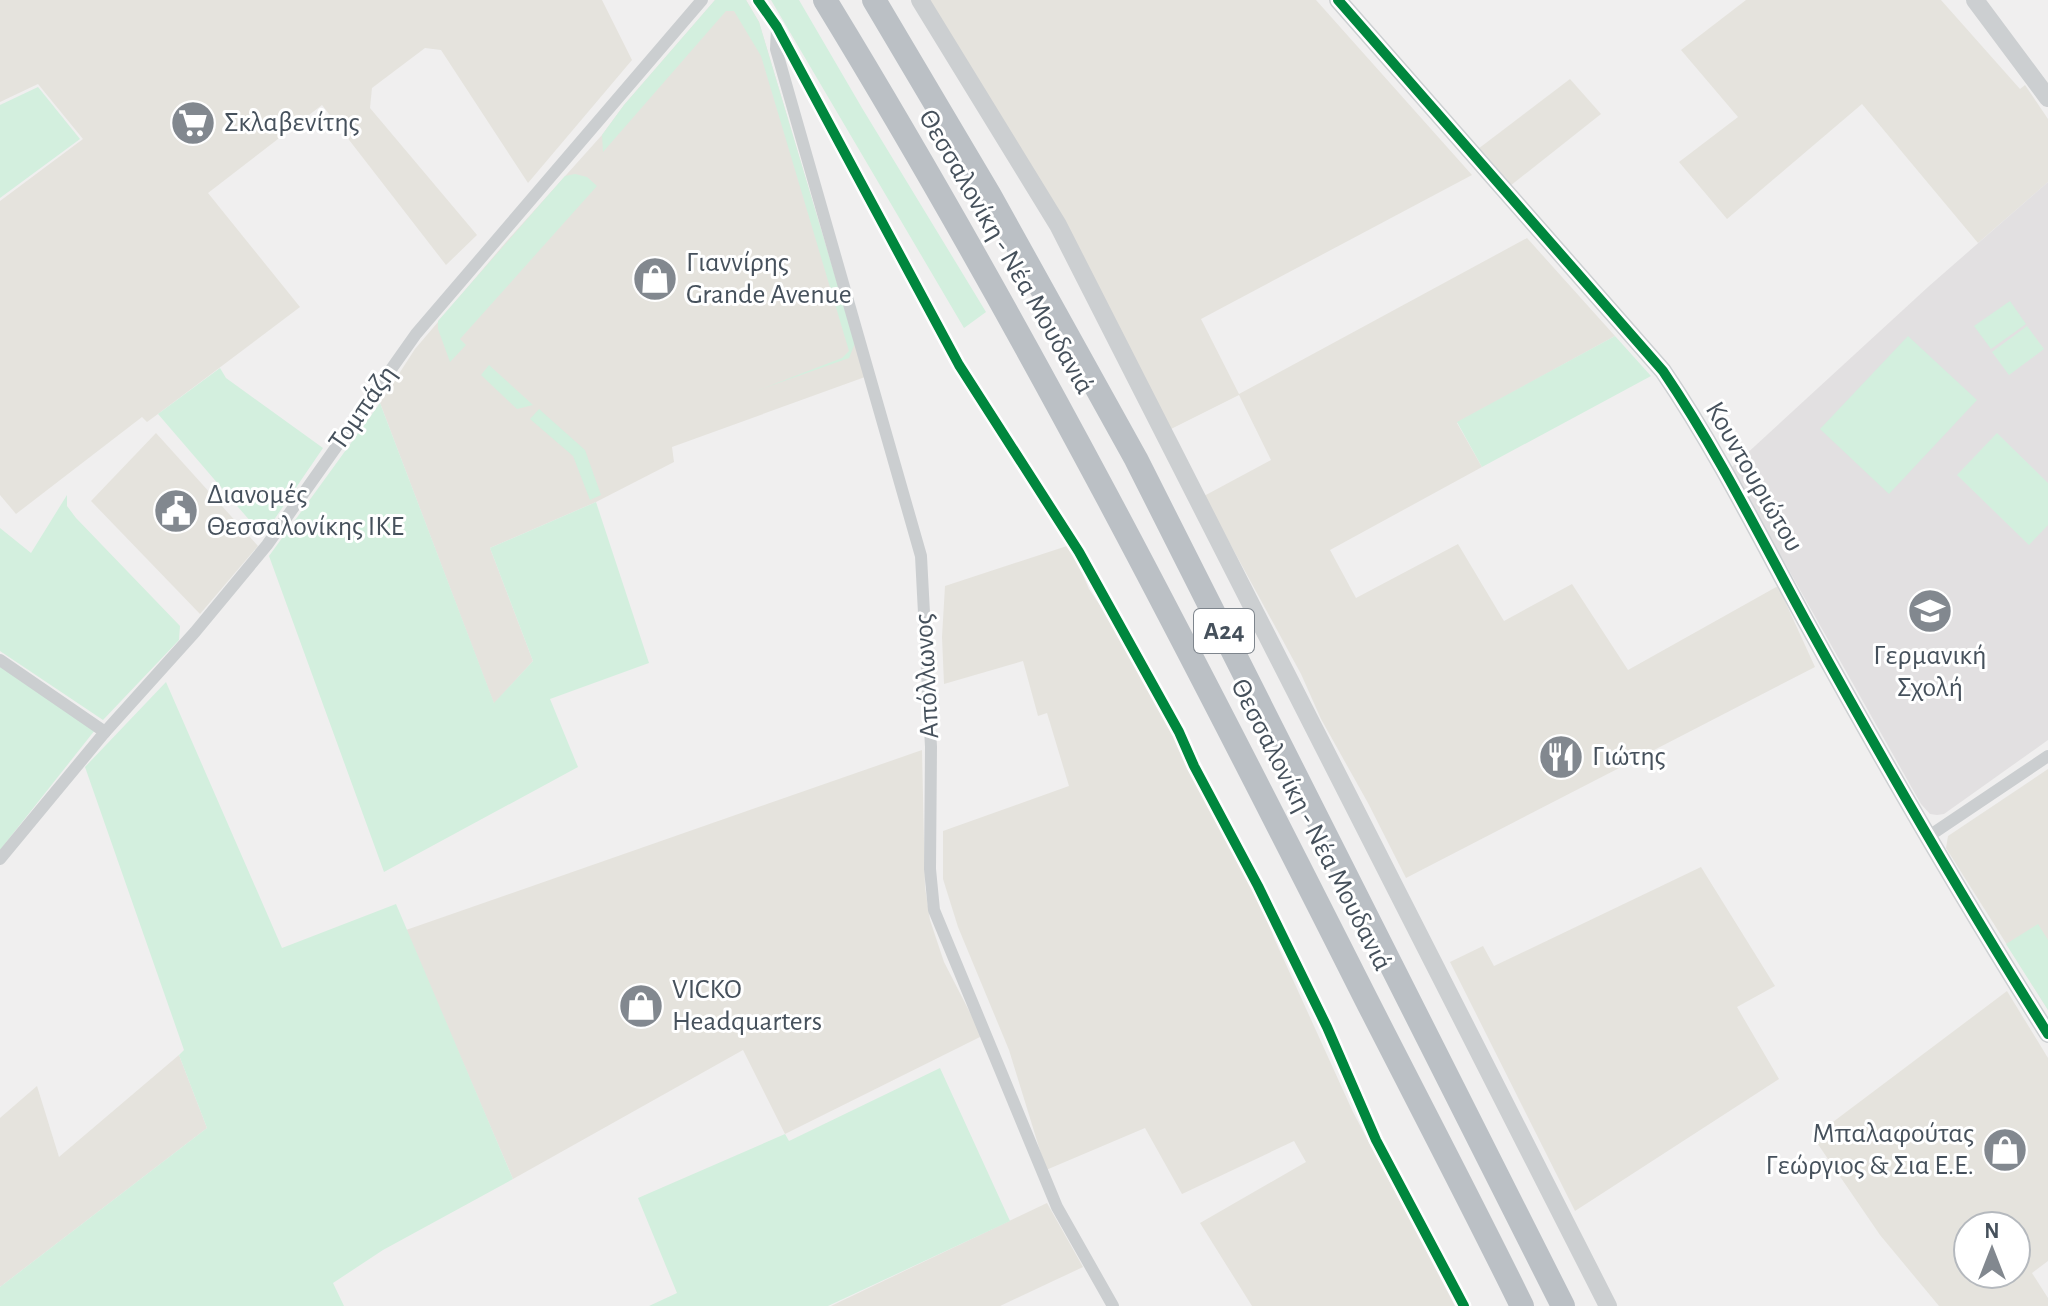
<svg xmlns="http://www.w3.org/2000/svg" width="2048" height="1306" font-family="'Alegreya Sans',sans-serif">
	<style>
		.commercial { fill: #e5e3dd; fill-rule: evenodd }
		.education { fill: #e2e0e1 }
		.green { fill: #d3efde }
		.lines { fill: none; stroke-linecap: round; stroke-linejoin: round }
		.street { stroke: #cbced0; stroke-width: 12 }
		.secondary { stroke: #cccfd1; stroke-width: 18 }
		.highway { stroke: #bbc0c5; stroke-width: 24 }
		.cycleway-casing { stroke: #fff; stroke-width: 15 }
		.cycleway { stroke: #00873e; stroke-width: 10 }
		.labels { text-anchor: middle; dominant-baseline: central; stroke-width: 6; stroke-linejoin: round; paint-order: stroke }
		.shield { fill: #fff; stroke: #7e858d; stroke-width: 2 }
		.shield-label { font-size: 26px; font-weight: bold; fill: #46515c }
		.poi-label { font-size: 28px; fill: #46515c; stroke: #fff; text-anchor: start }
		.street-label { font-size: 28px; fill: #46515c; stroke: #fff }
	</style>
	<rect width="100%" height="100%" fill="#f0efef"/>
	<g class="commercial">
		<polygon points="0,0 602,0 632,60 528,183 441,50 425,48 372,88 370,108 477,235 446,265 322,105 208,193 300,307 158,414 147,422 142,417 16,514 0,495 0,201 83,139 38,84 0,102"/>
		<polygon points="715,0 746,0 759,22 865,377 672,447 674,462 596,502 490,548 533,661 494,704 380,403 415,349 506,242 602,135 624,105"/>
		<polygon points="927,0 1316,0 1472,175 1201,319 1239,394 1527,238 1615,336 1457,423 1482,467 1330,550 1356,598 1458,544 1504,621 1572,584 1628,670 1778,586 1815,667 1406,878 1368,803 1321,719 1301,674 1204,496 1271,460 1239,395 1169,430"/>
		<polygon points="1746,0 1941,0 2020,89 2025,85 2048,119 2048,182 1978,243 1862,104 1727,219 1679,162 1738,117 1681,50"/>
		<polygon points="1570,79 1601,114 1510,186 1478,149"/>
		<polygon points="156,433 258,546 200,614 91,501"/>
		<polygon points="1070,545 1089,589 1118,632 1248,866 1274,938 1353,1112 1455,1306 1252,1306 1200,1223 1306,1162 1294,1141 1182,1194 1145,1128 1046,1170 1009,1050 958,927 943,879 943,831 1069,786 1047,713 1038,716 1023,661 944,684 942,637 945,586"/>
		<polygon points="922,750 925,887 930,920 944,962 982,1036 785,1134 743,1050 513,1179 406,930"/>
		<polygon points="2048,769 2048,1010 1946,848 1948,836"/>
		<polygon points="1701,867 1775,986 1737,1007 1779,1079 1575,1211 1450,962 1483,946 1494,966"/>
		<path d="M 2007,991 L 2048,1058 L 2048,1261 L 2032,1273 L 2048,1298 L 2048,1306 L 1939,1306 L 1880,1235 L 1813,1137 ZM 1968,1226 L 2016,1226 L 2016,1274 L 1968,1274 Z"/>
		<polygon points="179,1055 207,1128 0,1287 0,1118 37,1086 59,1157"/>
		<polygon points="1047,1203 1083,1267 1000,1306 831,1306"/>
	</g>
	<polygon class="education" points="2048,182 2048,740 1944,814 1937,815 1930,814 1921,804 1731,468 1928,287"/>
	<g class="green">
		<polygon points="715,0 746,0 759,22 855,343 849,358 756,391 842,358 849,351 761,56 734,11 726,11 603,152 602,135 624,105"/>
		<polygon points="771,0 799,0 862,108 986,312 964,328"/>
		<polygon points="38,87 80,139 0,198 0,105"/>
		<polygon points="575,174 587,177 597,186 460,339 466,345 450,362 438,329 438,321 565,176"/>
		<polygon points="2010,301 2026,324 1991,349 1974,326"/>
		<polygon points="2027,326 2044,349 2009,375 1992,352"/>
		<polygon points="1615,336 1651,376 1482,467 1457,422"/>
		<polygon points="1908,336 1977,400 1889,494 1820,429"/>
		<polygon points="489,365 533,405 517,409 481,375"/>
		<polygon points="220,368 226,378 323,448 263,536 158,414"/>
		<polygon points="380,403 494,703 533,661 490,548 596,502 649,663 550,699 578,767 384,872 269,556"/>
		<polygon points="539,409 585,450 601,495 590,500 573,456 530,419"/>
		<polygon points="1997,433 2048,483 2048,525 2029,545 1957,475"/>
		<polygon points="67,495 67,506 76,518 180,626 179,640 103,720 0,651 0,528 31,553"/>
		<polygon points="0,665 95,730 0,850"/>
		<polygon points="166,682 282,948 396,904 513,1179 383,1250 333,1283 344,1306 0,1306 0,1287 207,1128 179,1055 184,1050 85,767"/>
		<polygon points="2038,924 2048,940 2048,1010 2006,944"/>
		<polygon points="940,1068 1010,1221 828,1306 649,1306 677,1293 638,1198 785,1134 789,1141"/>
	</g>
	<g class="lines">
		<g class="street">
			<polyline points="758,0 777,27 959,365 1079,552 1179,732 1194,766 1258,886 1327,1027 1376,1140 1464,1306"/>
			<polyline points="777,27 776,49 921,556 931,747 930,869 934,910 1057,1207 1113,1306"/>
			<polyline points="0,660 105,732"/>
			<polyline points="1929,836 2048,756"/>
			<polyline points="0,859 105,732 195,632 267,545 416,334 702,0"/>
		</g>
		<g class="secondary">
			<polyline points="920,0 1058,225 1608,1306"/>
			<path d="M 1338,0 L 1663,371 C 1718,452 1761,539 1808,625 C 1884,763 1964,901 2048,1034"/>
			<polyline points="1975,0 2048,98"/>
		</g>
		<g class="highway">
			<path d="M 825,0 C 1023,324 1196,662 1367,1001 C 1419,1103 1472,1204 1522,1306"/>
			<polyline points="874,0 989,194 1136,459 1563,1306"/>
		</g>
		<g class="cycleway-casing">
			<g id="cycleway">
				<polyline points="758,0 777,27 959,365 1079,552 1179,732 1194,766 1258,886 1327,1027 1376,1140 1464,1306"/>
				<path d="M 1338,0 L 1663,371 C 1718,452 1761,539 1808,625 C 1884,763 1964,901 2048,1034"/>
			</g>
		</g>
		<use href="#cycleway" class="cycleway"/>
	</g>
	<defs>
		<g id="supermarket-disc" transform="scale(2.3)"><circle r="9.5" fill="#82888f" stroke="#fff"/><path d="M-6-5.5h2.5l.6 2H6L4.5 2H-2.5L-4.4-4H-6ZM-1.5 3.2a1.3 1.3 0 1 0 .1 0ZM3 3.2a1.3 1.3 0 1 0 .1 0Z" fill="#fff"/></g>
		<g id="shop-disc" transform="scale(2.3)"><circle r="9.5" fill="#82888f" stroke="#fff"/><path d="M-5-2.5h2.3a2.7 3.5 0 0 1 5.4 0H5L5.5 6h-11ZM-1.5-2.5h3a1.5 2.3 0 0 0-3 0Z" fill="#fff"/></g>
		<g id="civic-disc" transform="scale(2.3)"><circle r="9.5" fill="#82888f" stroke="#fff"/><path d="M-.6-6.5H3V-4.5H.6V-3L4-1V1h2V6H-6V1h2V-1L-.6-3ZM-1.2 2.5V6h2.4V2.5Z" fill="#fff"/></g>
		<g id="school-disc" transform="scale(2.3)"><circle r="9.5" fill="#82888f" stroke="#fff"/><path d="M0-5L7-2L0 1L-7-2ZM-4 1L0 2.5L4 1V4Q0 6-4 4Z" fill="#fff"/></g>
		<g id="restaurant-disc" transform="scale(2.3)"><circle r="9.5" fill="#82888f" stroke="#fff"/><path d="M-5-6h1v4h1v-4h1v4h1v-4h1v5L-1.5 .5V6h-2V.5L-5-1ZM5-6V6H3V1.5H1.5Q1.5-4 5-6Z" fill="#fff"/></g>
	</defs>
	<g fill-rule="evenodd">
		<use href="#supermarket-disc" x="193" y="123"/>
		<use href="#shop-disc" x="655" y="279"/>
		<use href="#civic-disc" x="176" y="511"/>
		<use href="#school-disc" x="1930" y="611"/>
		<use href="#restaurant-disc" x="1561" y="757"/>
		<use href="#shop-disc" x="641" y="1006"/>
		<use href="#shop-disc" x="2005" y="1150"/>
	</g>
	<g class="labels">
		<rect class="shield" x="1194" y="609" width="60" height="44" rx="6"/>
		<g class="shield-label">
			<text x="1224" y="631">Α24</text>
		</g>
		<g class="poi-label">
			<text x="224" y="123">Σκλαβενίτης</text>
			<text x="686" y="263">Γιαννίρης<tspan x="686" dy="32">Grande Avenue</tspan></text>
			<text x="207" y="495">Διανομές<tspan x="207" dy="32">Θεσσαλονίκης ΙΚΕ</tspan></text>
			<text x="1930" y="656" text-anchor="middle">Γερμανική<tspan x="1930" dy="32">Σχολή</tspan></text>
			<text x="1592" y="757">Γιώτης</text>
			<text x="672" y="990">VICKO<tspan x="672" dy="32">Headquarters</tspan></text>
			<text x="1974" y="1134" text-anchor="end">Μπαλαφούτας<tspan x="1974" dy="32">Γεώργιος &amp; Σια Ε.Ε.</tspan></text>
		</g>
		<g class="street-label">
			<text transform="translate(1006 252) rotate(60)">Θεσσαλονίκη - Νέα Μουδανιά</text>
			<text transform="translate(363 408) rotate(-55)">Τομπάζη</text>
			<text transform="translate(1754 477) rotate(60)">Κουντουριώτου</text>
			<text transform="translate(927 676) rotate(-93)">Απόλλωνος</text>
			<text transform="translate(1311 825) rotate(63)">Θεσσαλονίκη - Νέα Μουδανιά</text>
		</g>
	</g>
	<g transform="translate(1992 1250)"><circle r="38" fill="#ffffff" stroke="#b5b9be" stroke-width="2"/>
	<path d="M0-6L14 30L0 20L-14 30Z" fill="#82888f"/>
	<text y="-12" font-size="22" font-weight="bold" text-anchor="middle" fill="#46515c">N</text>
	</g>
</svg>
